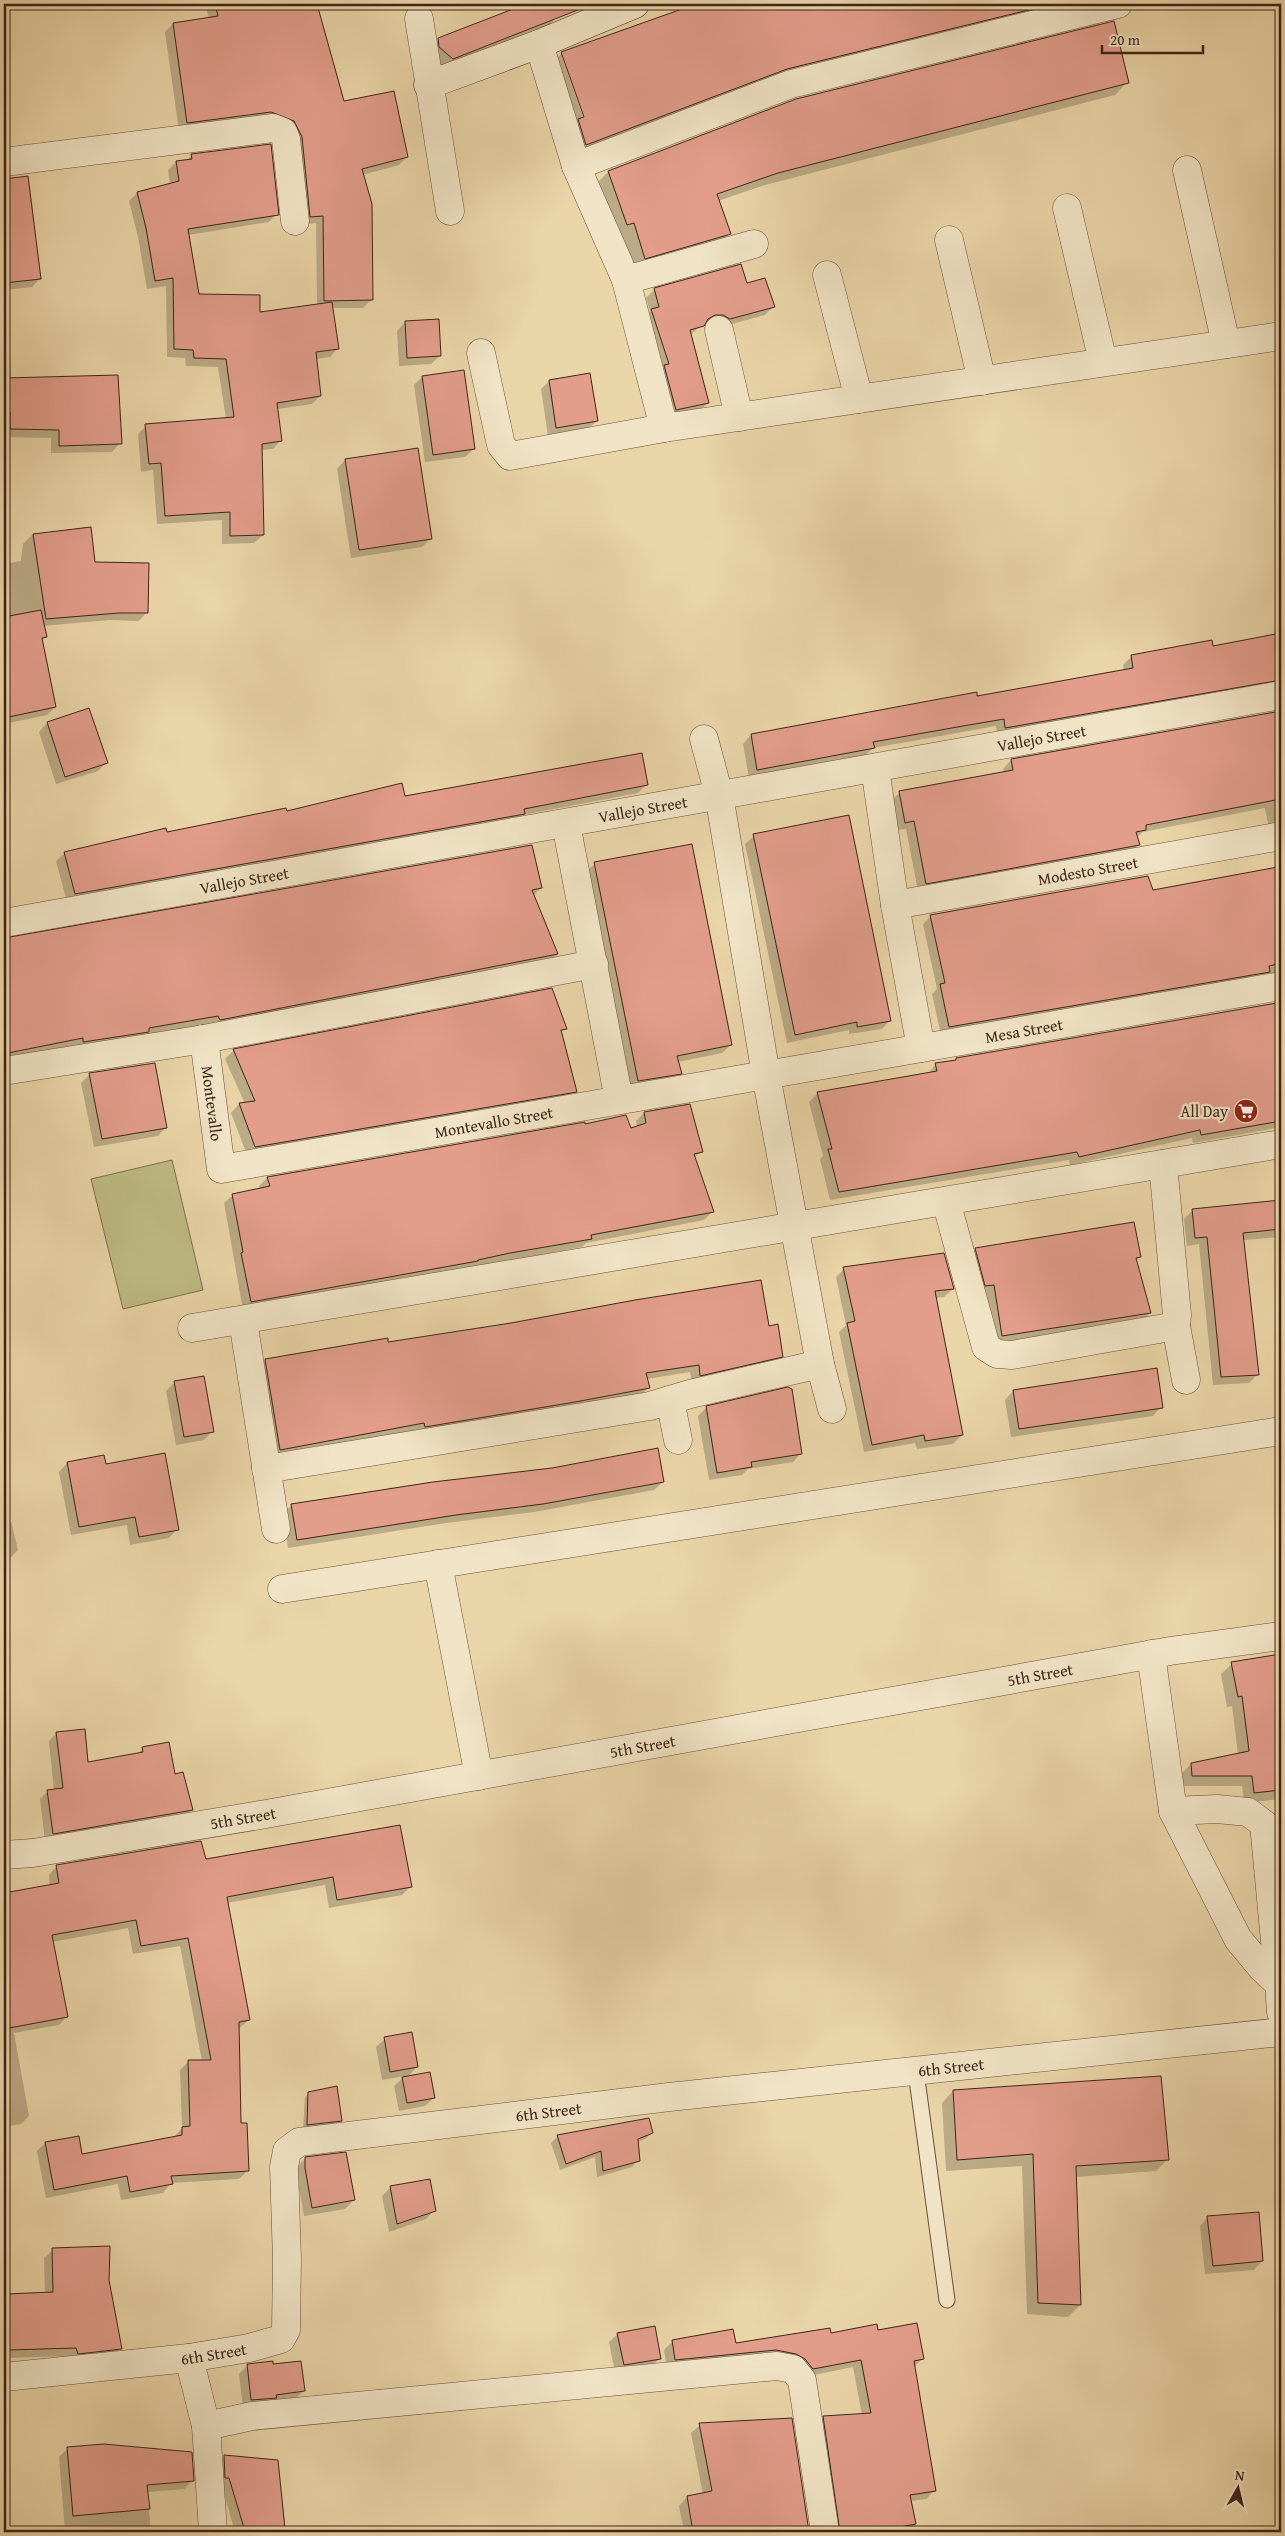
<svg xmlns="http://www.w3.org/2000/svg" width="1285" height="2536" font-family="'Gentium Book Plus',serif">
	<style>
		.green { fill: #bebb83; stroke: #7e704e }
		.shadow { fill: #0003; fill-rule: evenodd }
		.building { fill: #e29d8b; stroke: #3e2419 }
		.lines { fill: none; stroke-linecap: round; stroke-linejoin: round }
		.lane-casing { stroke: #69503d; stroke-width: 17 }
		.street-casing { stroke: #69503d; stroke-width: 29 }
		.secondary-casing { stroke: #3e2419; stroke-width: 29 }
		.lane { stroke: #f1e4c6; stroke-width: 15 }
		.street { stroke: #f1e4c6; stroke-width: 28 }
		.secondary { stroke: #f1e4c6; stroke-width: 28 }
		.labels { text-anchor: middle; dominant-baseline: central; stroke-width: 4.5; stroke-linejoin: round; paint-order: stroke }
		.street-label { font-size: 16px; fill: #3e2419; stroke: #f1e4c6 }
		.poi-label { font-size: 16px; fill: #3e2419; stroke: #f1e4c6; text-anchor: end }
	</style>
	<rect width="100%" height="100%" fill="#ead5a8"/>
	<filter id="stains"><feTurbulence type="fractalNoise" baseFrequency=".004" numOctaves="4"/><feColorMatrix values="0 0 0 0 .2 0 0 0 0 .09 0 0 0 0 .02 0 0 0 .5 -.17"/></filter>
	<radialGradient id="worn" r=".72"><stop offset=".6" stop-color="#630" stop-opacity="0"/><stop offset="1" stop-color="#630" stop-opacity=".3"/></radialGradient>
	<polygon class="green" points="172,1160 203,1290 123,1309 91,1179"/>
	<g class="shadow">
		<polygon points="205,4 316,4 343,102 407,157 399,165 362,175 372,299 363,308 332,308 338,348 330,357 315,359 320,396 312,404 277,409 281,440 273,449 261,450 263,535 254,543 222,544 222,520 157,524 153,470 141,472 138,434 146,426 226,419 218,367 186,366 185,358 167,357 166,286 147,289 138,237 129,201 137,193 170,184 168,170 176,162 186,161 192,155 277,214 269,222 188,235 198,295 258,314 317,305 316,223 302,225 286,129 179,131 165,32 173,24 209,19"/>
		<polygon points="529,4 548,4 555,19 547,27 444,67 431,55 430,47 439,39"/>
		<path d="M 700,4 L 1085,4 L 575,156 L 551,64 L 562,53 ZM 562,57 L 564,57 L 588,122 L 585,123 Z"/>
		<polygon points="1127,82 1115,95 765,185 718,201 729,234 717,246 632,270 621,234 614,236 596,184 608,172"/>
		<polygon points="27,178 40,278 32,287 4,290 4,181"/>
		<polygon points="746,284 773,307 765,315 721,327 714,323 705,323 690,335 708,403 699,411 668,418 643,319 650,311 646,298 654,290"/>
		<polygon points="405,322 440,356 431,364 399,366 397,331"/>
		<polygon points="4,358 10,358 11,379 120,443 112,452 51,453 51,438 4,437"/>
		<polygon points="422,377 474,449 465,457 425,462 414,385"/>
		<polygon points="549,381 597,421 588,429 548,436 541,389"/>
		<polygon points="417,450 430,539 422,547 351,558 337,469 345,460"/>
		<polygon points="90,529 94,563 147,612 139,621 109,620 43,626 45,637 41,641 55,707 47,715 4,724 4,564 21,561 23,544 32,535"/>
		<polygon points="1281,635 1281,691 997,736 996,726 873,748 865,756 749,778 743,744 751,735 976,693 976,698 1124,671 1123,665 1132,656 1212,648"/>
		<polygon points="89,710 106,763 98,771 56,784 39,732 47,723"/>
		<polygon points="1281,712 1281,832 1269,829 1265,808 1143,832 1136,838 1138,845 1130,853 918,891 906,829 897,830 891,801 900,792 1004,773 1003,769 1011,760"/>
		<polygon points="647,784 638,793 522,815 515,822 67,902 56,861 65,853 286,813 404,798"/>
		<polygon points="754,836 890,1020 882,1029 849,1034 849,1030 787,1043 745,844"/>
		<polygon points="1281,855 1281,982 941,1035 932,994 937,989 923,924 931,916 1152,891 1276,868 1275,861"/>
		<polygon points="595,864 731,1045 722,1053 678,1062 680,1073 672,1082 629,1089 586,872"/>
		<polygon points="541,888 533,896 557,954 549,962 211,1028 209,1024 4,1060 4,939"/>
		<polygon points="551,989 565,1028 561,1033 575,1091 567,1100 247,1155 231,1113 239,1104 245,1104 225,1059 233,1051"/>
		<polygon points="1281,1003 1281,1127 1193,1143 1192,1138 1070,1165 1069,1160 830,1200 820,1159 823,1156 809,1102 818,1093 928,1074 936,1064 954,1062 956,1059"/>
		<polygon points="90,1074 166,1127 158,1136 94,1147 81,1083"/>
		<polygon points="644,1113 701,1151 694,1158 712,1212 704,1220 586,1243 582,1247 243,1310 224,1203 233,1195 260,1189 259,1186 267,1178 584,1125 630,1129 637,1127 636,1121"/>
		<polygon points="1281,1202 1281,1237 1243,1240 1258,1374 1249,1383 1213,1385 1199,1244 1187,1246 1184,1219 1193,1210"/>
		<polygon points="976,1249 1140,1256 1135,1261 1150,1313 1141,1321 993,1344 986,1293 977,1294 967,1257"/>
		<polygon points="844,1269 953,1289 944,1297 935,1298 962,1435 953,1444 917,1449 915,1443 864,1452 839,1332 846,1325 836,1277"/>
		<polygon points="768,1327 782,1356 773,1365 692,1383 690,1372 647,1379 649,1387 640,1396 272,1457 257,1368 265,1360 387,1343"/>
		<polygon points="175,1382 213,1431 204,1440 176,1445 166,1391"/>
		<polygon points="1013,1391 1161,1407 1153,1416 1011,1437 1005,1400"/>
		<polygon points="706,1408 801,1453 793,1462 748,1469 742,1475 709,1480 698,1416"/>
		<polygon points="103,1457 105,1465 177,1529 169,1538 130,1545 127,1525 71,1535 59,1472 67,1463"/>
		<polygon points="663,1482 654,1490 534,1512 446,1523 288,1548 283,1513 292,1505"/>
		<polygon points="11,1521 18,1550 9,1559 4,1560 4,1522"/>
		<polygon points="1281,1655 1281,1799 1244,1803 1242,1786 1182,1786 1180,1775 1191,1764 1238,1755 1232,1706 1227,1707 1221,1674 1232,1664"/>
		<polygon points="57,1733 87,1764 136,1755 143,1748 174,1776 192,1810 184,1818 45,1841 40,1799 48,1791 54,1791 49,1741"/>
		<polygon points="205,1860 411,1886 402,1895 329,1908 325,1885 227,1903 249,2020 238,2029 240,2125 248,2170 239,2179 171,2183 163,2193 121,2200 118,2184 46,2198 37,2151 45,2143 81,2155 174,2137 182,2128 180,2070 189,2061 202,2061 180,1946 133,1954 128,1928 52,1942 67,2016 59,2025 14,2033 29,2116 21,2124 4,2127 4,1892 50,1886 49,1875 57,1866"/>
		<polygon points="385,2039 417,2067 407,2077 434,2098 425,2106 399,2111 394,2086 405,2076 382,2080 376,2047"/>
		<polygon points="953,2091 1167,2160 1156,2171 1075,2177 1080,2305 1068,2317 1027,2314 1022,2166 946,2171 942,2103"/>
		<polygon points="309,2093 341,2121 337,2124 303,2129 305,2097"/>
		<polygon points="652,2133 645,2139 637,2142 638,2160 632,2167 597,2177 595,2157 560,2170 551,2143 558,2136"/>
		<polygon points="306,2158 354,2200 345,2209 304,2216 297,2177 297,2167"/>
		<polygon points="391,2187 434,2210 426,2219 389,2232 382,2196"/>
		<polygon points="1208,2217 1262,2261 1254,2270 1205,2274 1200,2226"/>
		<polygon points="53,2250 107,2280 120,2349 112,2357 69,2362 68,2356 4,2358 4,2296 45,2294 44,2258"/>
		<polygon points="877,2332 923,2358 914,2367 935,2490 926,2499 910,2501 916,2532 831,2532 815,2426 824,2417 862,2415 853,2367 804,2377 667,2368 664,2350 672,2342 735,2345"/>
		<polygon points="618,2334 660,2358 651,2367 615,2373 609,2342"/>
		<polygon points="248,2365 272,2366 304,2391 295,2399 243,2408 239,2374"/>
		<polygon points="791,2419 808,2532 684,2532 679,2506 687,2497 703,2494 691,2433 700,2425"/>
		<polygon points="67,2449 193,2480 184,2489 147,2492 151,2532 65,2532 59,2457"/>
		<polygon points="224,2457 277,2461 286,2532 235,2532 216,2465"/>
	</g>
	<g class="building">
		<polygon points="215,4 317,4 344,101 394,91 408,157 362,169 372,204 373,300 324,301 323,216 310,217 302,137 294,121 271,112 187,123 173,23 218,16"/>
		<polygon points="526,4 593,4 453,59 439,47 438,38"/>
		<polygon points="696,4 1053,4 787,69 586,145 578,119 584,117 561,52"/>
		<polygon points="1114,21 1129,83 778,173 717,194 731,234 645,259 634,223 627,225 608,171 796,99"/>
		<polygon points="271,144 279,215 188,229 199,294 260,295 260,312 332,302 339,349 316,352 321,396 277,403 282,441 262,444 264,535 230,536 230,512 165,516 161,463 149,464 145,424 234,417 226,359 194,358 193,350 174,349 173,278 155,281 146,228 137,192 179,181 176,161 192,159 191,154"/>
		<polygon points="28,176 41,279 4,283 4,179"/>
		<polygon points="741,264 747,283 765,278 775,307 730,319 723,315 715,315 708,319 704,326 690,330 709,403 676,410 664,365 669,364 651,309 659,307 654,288"/>
		<polygon points="439,319 441,356 407,358 405,321"/>
		<polygon points="464,370 475,449 433,455 422,376"/>
		<polygon points="590,373 598,421 556,428 549,380"/>
		<polygon points="118,375 122,444 59,446 59,430 10,429 10,412 4,412 4,378"/>
		<polygon points="418,448 432,539 359,550 345,459"/>
		<polygon points="91,527 95,562 149,563 148,613 119,613 46,619 33,534"/>
		<polygon points="41,610 47,637 42,638 56,707 4,718 4,617"/>
		<polygon points="1281,633 1281,680 1005,728 1004,719 963,726 873,742 875,748 757,770 751,734 977,692 977,696 1133,668 1131,655 1212,640 1213,646"/>
		<polygon points="89,708 108,763 65,777 47,722"/>
		<polygon points="1281,711 1281,799 1146,825 1146,830 1136,832 1140,845 926,884 914,821 905,823 899,791 1013,770 1011,759"/>
		<polygon points="642,753 648,785 524,809 525,814 75,894 64,852 166,828 167,832 286,808 287,811 402,783 405,796"/>
		<polygon points="849,815 891,1021 857,1027 857,1022 795,1035 753,834"/>
		<polygon points="692,844 732,1045 677,1056 682,1074 638,1081 594,862"/>
		<polygon points="532,845 542,888 532,890 558,954 220,1020 218,1016 149,1028 149,1032 83,1042 83,1038 8,1053 4,1035 4,938"/>
		<polygon points="1278,867 1281,882 1281,963 1269,966 1270,972 949,1027 940,984 945,983 930,915 1148,876 1153,890"/>
		<polygon points="552,988 567,1029 561,1030 577,1092 255,1147 239,1103 255,1101 233,1049"/>
		<polygon points="1277,1003 1281,1023 1281,1121 1201,1135 1200,1130 1079,1157 1077,1152 839,1192 828,1149 832,1149 817,1092 937,1071 935,1063 956,1060 956,1058"/>
		<polygon points="155,1063 167,1128 102,1139 89,1073"/>
		<polygon points="690,1104 703,1152 694,1154 714,1212 591,1235 592,1239 510,1253 478,1260 478,1261 251,1302 241,1253 243,1252 232,1194 270,1186 267,1177 585,1122 585,1124 626,1115 631,1128 646,1123 644,1112"/>
		<polygon points="1281,1200 1281,1229 1243,1233 1259,1375 1221,1377 1207,1237 1195,1238 1192,1209"/>
		<polygon points="1134,1222 1141,1257 1136,1258 1151,1313 1002,1336 994,1285 985,1286 975,1248"/>
		<polygon points="944,1253 954,1289 935,1291 963,1435 925,1441 924,1435 872,1445 847,1323 855,1321 843,1267"/>
		<polygon points="761,1280 769,1326 778,1324 783,1357 700,1376 699,1365 646,1373 650,1388 575,1402 425,1427 424,1423 280,1450 265,1359 388,1338 388,1342 511,1323 635,1300"/>
		<polygon points="1157,1368 1163,1408 1019,1429 1013,1390"/>
		<polygon points="204,1376 214,1432 184,1437 174,1381"/>
		<polygon points="788,1387 792,1389 802,1454 751,1462 752,1467 717,1473 706,1406"/>
		<polygon points="658,1448 664,1482 543,1504 456,1515 297,1540 291,1504 433,1482 552,1468"/>
		<polygon points="165,1453 179,1530 139,1537 135,1517 79,1527 67,1462 104,1455 106,1464"/>
		<polygon points="1281,1654 1281,1790 1254,1793 1252,1776 1192,1776 1191,1763 1249,1751 1242,1696 1238,1697 1231,1662"/>
		<polygon points="85,1729 88,1762 143,1752 142,1747 169,1742 175,1774 183,1772 193,1810 53,1834 47,1790 63,1788 56,1732"/>
		<polygon points="400,1825 412,1887 337,1900 333,1877 227,1897 250,2020 239,2022 241,2123 247,2123 249,2171 171,2176 173,2184 130,2192 127,2176 54,2190 45,2142 79,2136 82,2154 182,2135 182,2127 190,2126 188,2060 211,2060 188,1938 141,1946 136,1920 52,1935 68,2017 4,2029 4,1893 59,1883 56,1865 201,1841 206,1859"/>
		<polygon points="412,2032 418,2067 390,2072 384,2037"/>
		<polygon points="430,2072 435,2098 407,2103 402,2077"/>
		<polygon points="1161,2076 1169,2160 1076,2166 1081,2305 1038,2303 1033,2154 957,2160 953,2090"/>
		<polygon points="337,2086 342,2121 307,2125 308,2092"/>
		<polygon points="649,2118 653,2133 638,2139 640,2161 603,2171 601,2151 566,2164 557,2135"/>
		<polygon points="346,2152 355,2200 312,2208 305,2168 305,2157"/>
		<polygon points="430,2179 436,2211 397,2224 390,2186"/>
		<polygon points="1259,2212 1263,2261 1213,2266 1207,2216"/>
		<polygon points="110,2246 109,2280 122,2349 78,2354 76,2348 9,2350 6,2294 53,2292 52,2248"/>
		<polygon points="917,2323 924,2359 914,2361 936,2491 910,2495 916,2524 874,2532 840,2532 823,2416 871,2413 861,2360 813,2369 805,2359 796,2354 776,2350 675,2360 672,2340 733,2329 736,2343 830,2328 831,2333 877,2324 878,2330"/>
		<polygon points="655,2326 661,2359 624,2365 617,2333"/>
		<polygon points="273,2361 273,2364 301,2361 305,2391 276,2395 277,2398 251,2400 247,2364"/>
		<polygon points="792,2418 809,2532 693,2532 687,2496 712,2491 699,2423"/>
		<polygon points="104,2444 192,2452 194,2481 147,2485 150,2509 73,2516 67,2447"/>
		<polygon points="224,2455 278,2460 285,2529 244,2528 229,2478 225,2478"/>
	</g>
	<g class="lines">
		<g class="lane-casing">
			<polyline id="lane" points="916,2072 947,2300"/>
		</g>
		<g class="street-casing">
			<g id="street">
				<polyline points="419,19 450,211"/>
				<polyline points="539,44 576,166 626,280 664,428 1281,336"/>
				<polyline points="4,162 273,128 283,132 286,139 295,221"/>
				<polyline points="576,166 791,84 1118,4"/>
				<polyline points="1187,170 1226,344"/>
				<polyline points="1067,208 1103,362"/>
				<polyline points="949,240 982,381"/>
				<polyline points="827,275 859,399"/>
				<polyline points="626,280 754,244"/>
				<polyline points="719,330 739,417"/>
				<polyline points="481,353 501,445 510,456 664,428"/>
				<polyline points="704,739 719,795 766,1075 820,1364 832,1409"/>
				<polyline points="875,768 895,905 921,1048"/>
				<polyline points="566,824 619,1100"/>
				<path id="s1" d="M 895,905 L 1281,836"/>
				<path id="s2" d="M 4,923 L 1281,695"/>
				<path id="s3" d="M 204,1039 L 221,1169 L 1281,986"/>
				<polyline points="4,1071 204,1039 594,964"/>
				<polyline points="1163,1164 1177,1315 1176,1326 1186,1380"/>
				<polyline points="946,1201 986,1347 997,1354 1012,1355 1176,1326"/>
				<polyline points="243,1321 276,1529"/>
				<polyline points="192,1328 1281,1144"/>
				<polyline points="670,1400 690,1394 820,1364"/>
				<polyline points="266,1469 650,1406 670,1400 678,1440"/>
				<polyline points="438,1564 479,1776"/>
				<polyline points="282,1589 1281,1431"/>
				<polyline points="1151,1654 1173,1811 1238,1939 1262,1968 1279,1984 1281,2012"/>
				<polyline points="1173,1811 1217,1809 1248,1812 1264,1824 1279,1984"/>
				<path id="s4" d="M 4,1855 L 33,1853 L 266,1814 L 1170,1651 L 1281,1636"/>
				<polyline points="189,2358 206,2426 252,2416 777,2366 793,2369 802,2380 825,2532"/>
				<path id="s5" d="M 4,2377 L 189,2358 L 249,2348 L 281,2339 L 286,2330 L 287,2260 L 284,2167 L 287,2151 L 299,2142 L 669,2097 L 1281,2032"/>
				<polyline points="206,2426 213,2532"/>
			</g>
		</g>
		<g class="secondary-casing">
			<polyline id="secondary" points="428,85 539,44 635,4"/>
		</g>
		<use href="#lane" class="lane"/>
		<use href="#street" class="street"/>
		<use href="#secondary" class="secondary"/>
	</g>
	<defs>
		<g id="supermarket-disc" transform="scale(1.25)"><circle r="9.5" fill="#8f2418" stroke="#f1e4c6"/><path d="M-6-5.5h2.5l.6 2H6L4.5 2H-2.5L-4.4-4H-6ZM-1.5 3.2a1.3 1.3 0 1 0 .1 0ZM3 3.2a1.3 1.3 0 1 0 .1 0Z" fill="#fff"/></g>
	</defs>
	<g fill-rule="evenodd">
		<use href="#supermarket-disc" x="1246" y="1111"/>
	</g>
	<g class="labels">
		<g class="street-label">
			<text stroke="none"><textPath href="#s2" startOffset="1054">Vallejo Street</textPath></text>
			<text stroke="none"><textPath href="#s2" startOffset="649">Vallejo Street</textPath></text>
			<text stroke="none"><textPath href="#s1" startOffset="196">Modesto Street</textPath></text>
			<text stroke="none"><textPath href="#s2" startOffset="244">Vallejo Street</textPath></text>
			<text stroke="none"><textPath href="#s3" startOffset="946">Mesa Street</textPath></text>
			<text stroke="none"><textPath href="#s3" startOffset="65">Montevallo</textPath></text>
			<text stroke="none"><textPath href="#s3" startOffset="408">Montevallo Street</textPath></text>
			<text stroke="none"><textPath href="#s4" startOffset="1052">5th Street</textPath></text>
			<text stroke="none"><textPath href="#s4" startOffset="648">5th Street</textPath></text>
			<text stroke="none"><textPath href="#s4" startOffset="242">5th Street</textPath></text>
			<text stroke="none"><textPath href="#s5" startOffset="1141">6th Street</textPath></text>
			<text stroke="none"><textPath href="#s5" startOffset="736">6th Street</textPath></text>
			<text stroke="none"><textPath href="#s5" startOffset="211">6th Street</textPath></text>
		</g>
		<g class="poi-label">
			<text x="1228" y="1111">All Day</text>
		</g>
	</g>
	<rect width="1285" height="2536" fill="none" stroke="#ead5a8" stroke-width="20"/>
	<rect x="5" y="5" width="1275" height="2526" fill="none" stroke="#3e2419" stroke-width="2.5"/>
	<rect x="10" y="10" width="1265" height="2516" fill="none" stroke="#3e2419"/>
	<g transform="translate(1238 2488) rotate(8)" stroke="#f1e4c6" stroke-width="4" paint-order="stroke">
	<path d="M0-4L9 19L0 12L-9 19Z" fill="#3e2419"/>
	<text y="-8" font-size="14" font-weight="bold" text-anchor="middle" fill="#3e2419">N</text>
	</g>
	<path d="M1102 45v8h101v-8" fill="none" stroke="#3e2419" stroke-width="2.5"/>
	<text x="1110" y="45" font-size="15" fill="#3e2419" stroke="#f1e4c6" stroke-width="4" paint-order="stroke">20 m</text>
	<rect width="100%" height="100%" filter="url(#stains)"/>
	<rect width="100%" height="100%" fill="url(#worn)"/>
</svg>
